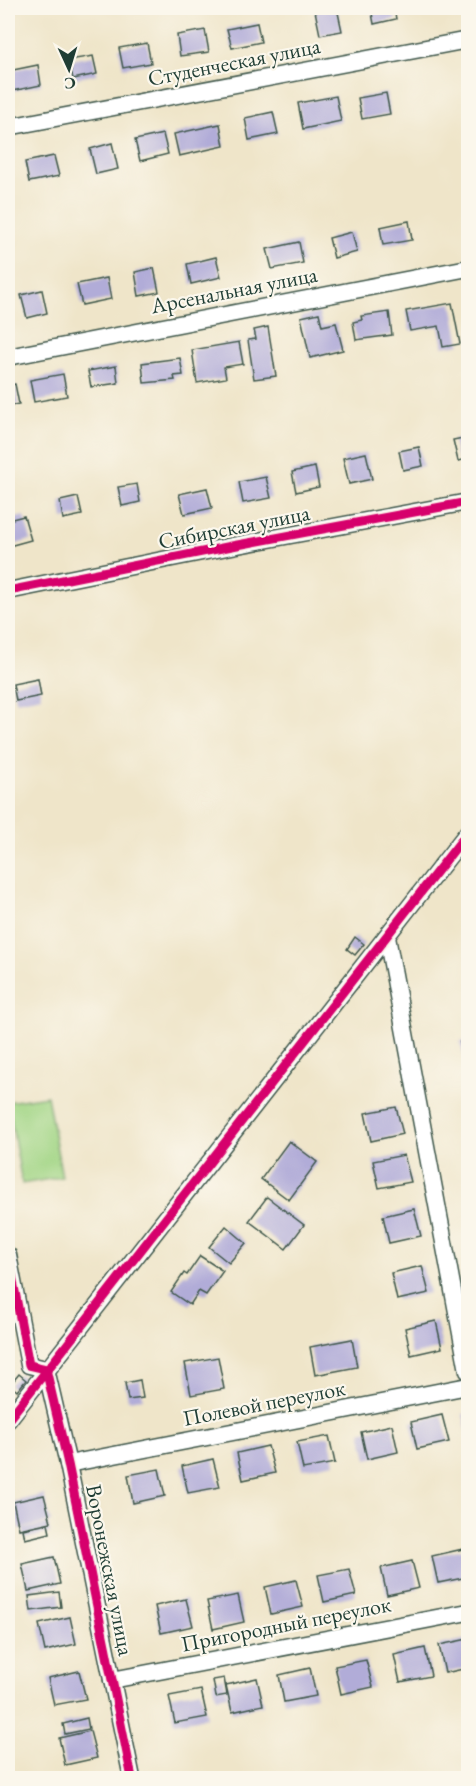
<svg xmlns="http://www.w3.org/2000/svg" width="476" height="1786" font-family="'EB Garamond',serif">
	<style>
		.green { fill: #a2d585; stroke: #60895c; stroke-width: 1.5 }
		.building { fill: #b1acd8 }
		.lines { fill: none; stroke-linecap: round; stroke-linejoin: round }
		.minor-casing { stroke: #3e564a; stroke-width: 19 }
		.minor { stroke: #fff; stroke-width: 16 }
		.cycleway-casing { stroke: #fbf7ec; stroke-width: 13 }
		.cycleway { stroke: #d6006c; stroke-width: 9 }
		.labels { text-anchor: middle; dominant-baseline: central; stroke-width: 4.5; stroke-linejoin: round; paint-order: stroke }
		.street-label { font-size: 22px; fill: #1f3d34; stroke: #fbf7ec }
	</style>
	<rect width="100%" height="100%" fill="#fbf7ec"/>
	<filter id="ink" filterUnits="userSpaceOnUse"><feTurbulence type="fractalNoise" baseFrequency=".0167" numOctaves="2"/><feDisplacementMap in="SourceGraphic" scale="12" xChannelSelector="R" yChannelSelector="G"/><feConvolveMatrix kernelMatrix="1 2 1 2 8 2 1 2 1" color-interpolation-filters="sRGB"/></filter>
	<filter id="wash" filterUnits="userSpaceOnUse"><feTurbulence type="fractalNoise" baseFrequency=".008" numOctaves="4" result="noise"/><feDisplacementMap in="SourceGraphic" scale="24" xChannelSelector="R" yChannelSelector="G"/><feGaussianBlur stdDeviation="1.35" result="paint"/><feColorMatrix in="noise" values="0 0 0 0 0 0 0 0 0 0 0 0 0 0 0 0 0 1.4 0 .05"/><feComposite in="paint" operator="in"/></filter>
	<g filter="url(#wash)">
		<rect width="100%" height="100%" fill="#efe5c9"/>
		<polygon class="green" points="47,1096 62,1177 22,1184 8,1102"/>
		<g id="blocks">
			<g class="building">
				<polygon points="337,8 342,31 320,35 315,11"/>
				<polygon points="371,8 394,8 396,19 374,24"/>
				<polygon points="257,23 261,42 232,48 227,29"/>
				<polygon points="205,30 209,52 180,56 177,35"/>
				<polygon points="147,43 151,63 123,68 119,48"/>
				<polygon points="93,56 97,74 73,79 69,60"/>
				<polygon points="38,65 41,85 12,91 8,71"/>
				<polygon points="386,93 390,114 362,119 358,98"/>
				<polygon points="336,96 341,121 303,129 298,103"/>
				<polygon points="273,112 278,134 249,140 245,118"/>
				<polygon points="220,124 224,146 179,156 174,134"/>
				<polygon points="163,134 168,154 140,161 135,140"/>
				<polygon points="112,143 118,169 96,174 90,149"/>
				<polygon points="54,156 59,176 29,182 25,162"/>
				<polygon points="409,221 412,240 383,245 380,227"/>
				<polygon points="352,232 357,252 334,258 329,238"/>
				<polygon points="299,242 303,263 272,269 267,249"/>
				<polygon points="216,257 221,277 191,284 187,264"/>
				<polygon points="154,268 159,292 139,296 135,272"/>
				<polygon points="107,278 111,299 82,305 77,284"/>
				<polygon points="42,290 47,313 27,318 21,295"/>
				<polygon points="452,303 460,344 443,347 439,326 410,331 406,311"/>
				<polygon points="389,312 392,335 356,340 353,322 362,320 361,316"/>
				<polygon points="319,313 322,326 336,323 343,350 310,358 301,317"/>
				<polygon points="268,327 276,376 254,379 248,340 256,339 254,330"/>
				<polygon points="239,342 243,364 224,367 226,378 197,383 192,350"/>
				<polygon points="180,358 183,375 174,376 175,380 144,383 142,363"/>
				<polygon points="116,366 118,383 91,387 88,371"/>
				<polygon points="63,374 67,396 34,402 30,380"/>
				<polygon points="15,384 19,404 8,406 8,385"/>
				<polygon points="468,437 468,459 458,461 453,440"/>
				<polygon points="419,447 423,466 403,470 399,451"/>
				<polygon points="366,453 372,479 349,484 343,458"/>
				<polygon points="315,467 319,487 296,492 292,472"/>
				<polygon points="266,477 271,498 243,503 239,482"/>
				<polygon points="137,484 140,502 122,506 118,487"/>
				<polygon points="207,488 212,508 184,514 179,494"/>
				<polygon points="78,497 82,515 63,519 60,501"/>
				<polygon points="24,516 31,540 9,546 8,539 8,520"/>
				<polygon points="38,679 41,696 16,701 13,684"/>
				<polygon points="355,937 364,944 355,955 347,949"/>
				<polygon points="468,1040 468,1056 464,1057 460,1042"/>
				<polygon points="396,1107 403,1134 371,1141 365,1113"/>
				<polygon points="289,1141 317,1162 289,1200 261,1179"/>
				<polygon points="404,1155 411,1182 379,1188 373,1161"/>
				<polygon points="267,1197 304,1225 286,1249 249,1221"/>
				<polygon points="414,1209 421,1236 389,1243 383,1216"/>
				<polygon points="226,1226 246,1243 229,1263 209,1247"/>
				<polygon points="200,1256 223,1271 206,1295 199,1291 190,1305 171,1292 184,1273 187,1275"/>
				<polygon points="422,1266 429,1293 397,1300 391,1273"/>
				<polygon points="436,1321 442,1348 411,1355 405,1328"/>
				<polygon points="352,1339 357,1367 315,1375 310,1347"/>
				<polygon points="218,1357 224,1389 191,1395 185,1363"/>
				<polygon points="19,1374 26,1380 17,1391 10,1385"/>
				<polygon points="140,1380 143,1398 128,1400 125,1383"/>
				<polygon points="468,1413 468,1437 463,1414"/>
				<polygon points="442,1415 449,1442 417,1449 411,1422"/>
				<polygon points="392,1425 398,1452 367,1459 361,1432"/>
				<polygon points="329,1436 335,1463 303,1469 297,1442"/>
				<polygon points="268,1446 275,1473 243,1480 237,1453"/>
				<polygon points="213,1459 220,1487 188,1493 182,1466"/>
				<polygon points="159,1469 165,1496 133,1503 128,1475"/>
				<polygon points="44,1495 51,1522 19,1529 13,1502"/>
				<polygon points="48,1524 50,1533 25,1539 23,1529"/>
				<polygon points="463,1549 468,1577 438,1583 432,1556"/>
				<polygon points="54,1557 60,1584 28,1591 22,1564"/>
				<polygon points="412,1561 419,1588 387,1595 381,1568"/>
				<polygon points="349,1569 356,1595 324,1602 318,1575"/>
				<polygon points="296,1580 303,1607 271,1614 265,1587"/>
				<polygon points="59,1592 61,1607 31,1611 29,1596"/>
				<polygon points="238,1595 244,1622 213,1629 207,1601"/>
				<polygon points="186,1599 193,1626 161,1633 155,1606"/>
				<polygon points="70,1617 76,1644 45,1651 39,1624"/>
				<polygon points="468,1639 468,1668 445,1673 439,1645"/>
				<polygon points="425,1648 431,1676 400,1682 394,1655"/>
				<polygon points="366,1660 373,1687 341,1694 335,1666"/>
				<polygon points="310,1668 316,1696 284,1702 279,1675"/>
				<polygon points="79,1671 86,1699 54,1705 48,1678"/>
				<polygon points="224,1678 227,1695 216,1697 213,1680"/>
				<polygon points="257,1678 263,1705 232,1712 226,1685"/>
				<polygon points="201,1690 207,1717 175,1723 169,1696"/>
				<polygon points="87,1718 89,1729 65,1734 63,1724"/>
				<polygon points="90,1731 97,1758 65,1765 59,1738"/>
			</g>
		</g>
	</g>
	<g filter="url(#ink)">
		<use href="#blocks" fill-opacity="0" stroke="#3e564a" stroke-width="1.5"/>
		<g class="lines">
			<g class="minor-casing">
				<g id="minor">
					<polyline points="8,127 468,40"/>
					<polyline points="8,357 468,268"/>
					<polyline points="8,591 232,546 468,502"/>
					<polyline points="387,937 468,1371"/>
					<polyline points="8,1255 29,1365 46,1369 68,1464 132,1778"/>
					<polyline points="8,1420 468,832"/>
					<polyline points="68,1464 468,1386"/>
					<polyline points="112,1680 468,1612"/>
				</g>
			</g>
			<use href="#minor" class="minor"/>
			<g class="cycleway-casing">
				<g id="cycleway">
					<polyline points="8,591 232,546 468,502"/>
					<polyline points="8,1255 29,1365 46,1369 68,1464 132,1778"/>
					<polyline points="8,1420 468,832"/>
				</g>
			</g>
			<use href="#cycleway" class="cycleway"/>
		</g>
	</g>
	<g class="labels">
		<g class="street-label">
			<text transform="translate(234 62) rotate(-11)">Студенческая улица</text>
			<text transform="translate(234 290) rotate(-11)">Арсенальная улица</text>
			<text transform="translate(234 527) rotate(-11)">Сибирская улица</text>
			<text transform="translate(264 1403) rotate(-11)">Полевой переулок</text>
			<text transform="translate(110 1570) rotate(79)">Воронежская улица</text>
			<text transform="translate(286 1624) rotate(-11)">Пригородный переулок</text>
		</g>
	</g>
	<rect width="476" height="1786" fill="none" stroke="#fbf7ec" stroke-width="30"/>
	<g transform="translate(69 69) rotate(176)" stroke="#fbf7ec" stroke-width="4.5" paint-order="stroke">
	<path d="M0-4.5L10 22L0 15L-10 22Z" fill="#1f3d34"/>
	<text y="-9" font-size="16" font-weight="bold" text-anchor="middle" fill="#1f3d34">С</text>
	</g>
</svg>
